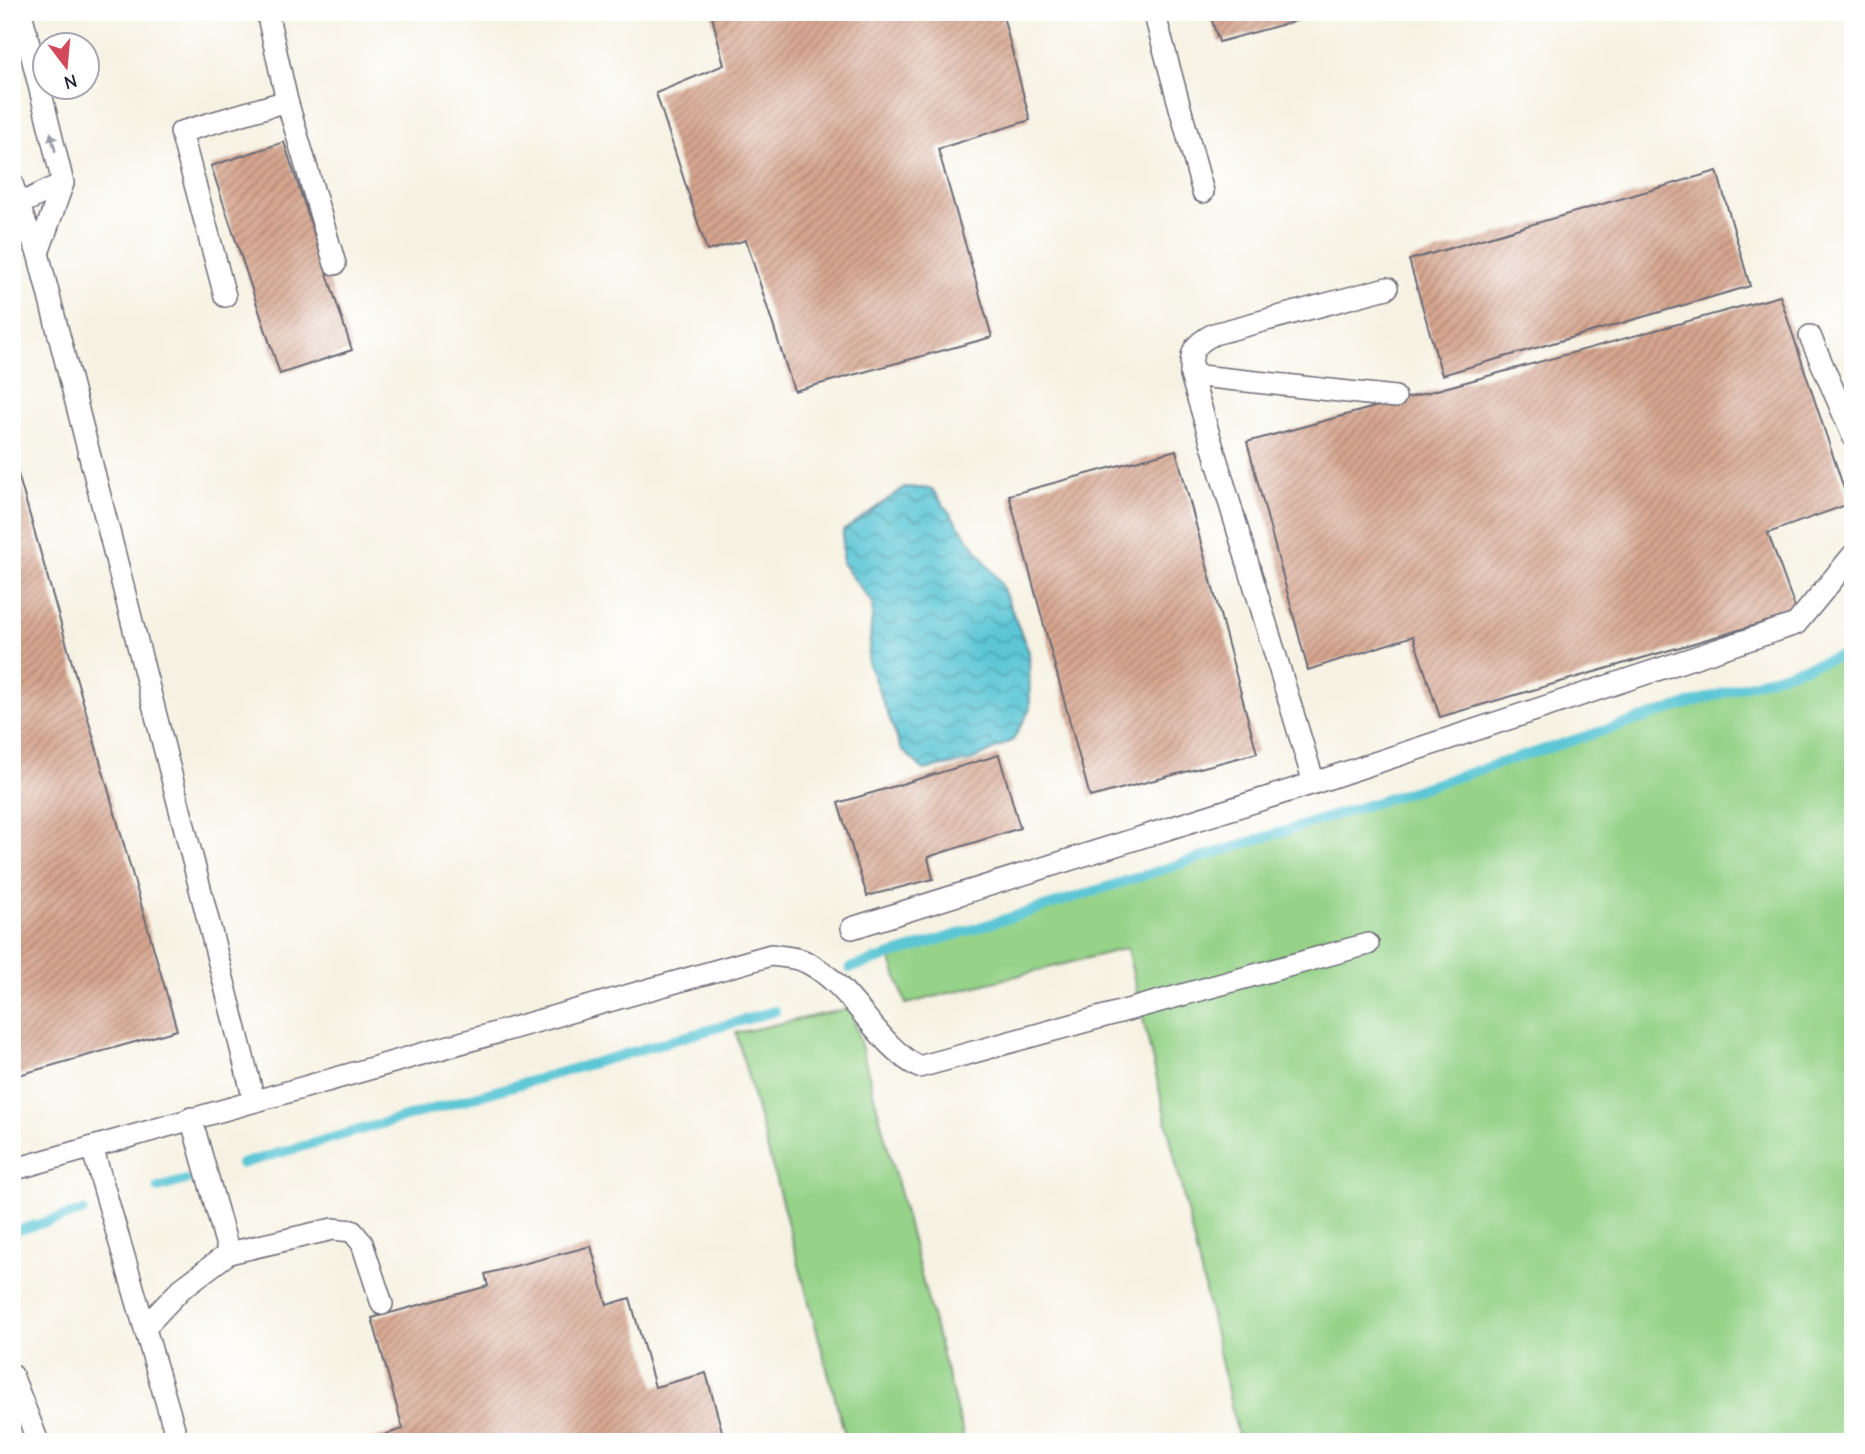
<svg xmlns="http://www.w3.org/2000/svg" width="1865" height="1454" font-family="'Comic Neue',sans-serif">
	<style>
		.green { fill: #96d389; stroke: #5c7a62; stroke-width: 2 }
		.water { fill: url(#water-waves); stroke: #3e7488; stroke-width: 2 }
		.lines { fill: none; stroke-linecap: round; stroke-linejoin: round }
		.stream { stroke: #5bc6d5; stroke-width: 10 }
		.building { fill: url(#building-hatch) }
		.lane-casing { stroke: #6c6b76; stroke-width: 24 }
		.lane { stroke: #fff; stroke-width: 21 }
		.oneway { fill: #9c9ca7 }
	</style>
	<defs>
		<pattern id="water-waves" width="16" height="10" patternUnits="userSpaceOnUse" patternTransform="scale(1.75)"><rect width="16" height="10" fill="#5bc6d5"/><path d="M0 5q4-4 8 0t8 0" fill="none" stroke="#4ba0ae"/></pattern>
		<pattern id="building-hatch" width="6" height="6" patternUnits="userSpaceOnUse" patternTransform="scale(1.75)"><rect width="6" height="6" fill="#d6a58e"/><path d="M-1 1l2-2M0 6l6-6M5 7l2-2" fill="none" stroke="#ad8675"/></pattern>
	</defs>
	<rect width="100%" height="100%" fill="#fff"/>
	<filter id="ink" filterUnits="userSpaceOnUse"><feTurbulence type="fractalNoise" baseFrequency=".0143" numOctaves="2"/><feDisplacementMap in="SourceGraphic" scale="14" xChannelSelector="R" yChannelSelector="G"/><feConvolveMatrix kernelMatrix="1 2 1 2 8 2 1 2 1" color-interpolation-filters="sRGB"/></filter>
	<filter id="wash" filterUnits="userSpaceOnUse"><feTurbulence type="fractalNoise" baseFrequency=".00686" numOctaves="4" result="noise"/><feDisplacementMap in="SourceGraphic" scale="28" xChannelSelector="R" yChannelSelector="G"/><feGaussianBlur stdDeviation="1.57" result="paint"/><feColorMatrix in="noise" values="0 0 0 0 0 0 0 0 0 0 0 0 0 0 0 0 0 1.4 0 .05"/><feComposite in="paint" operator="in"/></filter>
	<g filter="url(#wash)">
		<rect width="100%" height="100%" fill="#f6f2e3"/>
		<g class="green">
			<polygon points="1842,653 1853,655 1853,1442 1234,1442 1239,1440 1127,948 906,1004 890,957"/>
			<polygon points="851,1008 965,1442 847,1442 736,1033"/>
		</g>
		<polygon class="water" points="905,487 932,489 1000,582 1029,652 1030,709 1013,740 971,761 924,770 901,749 868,662 873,604 842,563 843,531"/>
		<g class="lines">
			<g class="stream">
				<polyline points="850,968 1853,652"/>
				<polyline points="241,1164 775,1011"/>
				<polyline points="158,1188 186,1180"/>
				<polyline points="12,1232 83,1211"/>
			</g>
		</g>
		<g id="blocks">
			<g class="building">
				<polygon points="711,12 1002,12 1030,120 938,149 992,337 794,391 746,240 707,251 656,93 724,65"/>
				<polygon points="1209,12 1325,12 1325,13 1219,42"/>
				<polygon points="284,142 352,350 280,374 211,166"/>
				<polygon points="1717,171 1750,286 1442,375 1409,260"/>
				<polygon points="1780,296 1849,504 1768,533 1797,613 1440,717 1413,636 1308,670 1247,442"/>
				<polygon points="1176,450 1257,753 1090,797 1009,495"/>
				<polygon points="12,453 177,1030 12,1077"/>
				<polygon points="999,755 1020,828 928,857 933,879 867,896 838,803"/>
				<polygon points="591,1246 607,1305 630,1298 655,1387 706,1373 725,1442 361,1442 403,1429 372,1318 488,1286 485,1274"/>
			</g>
		</g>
	</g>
	<g filter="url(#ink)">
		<use href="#blocks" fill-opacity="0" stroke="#6c6b76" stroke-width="2"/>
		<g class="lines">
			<g class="lane-casing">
				<g id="lane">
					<polyline points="21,12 63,183 38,253"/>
					<polyline points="267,12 287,101 335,264"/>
					<polyline points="1154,12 1203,192"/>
					<polyline points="12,183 19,207 38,253 254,1100"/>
					<polyline points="12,208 63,183"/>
					<polyline points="225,296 181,132 287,101"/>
					<polyline points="1810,336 1853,436"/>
					<polyline points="1191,375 1395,397"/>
					<path d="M 1314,783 L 1191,375 C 1191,351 1192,345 1214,334 L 1387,288"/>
					<polyline points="852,928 1314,783 1796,624 1853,555"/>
					<polyline points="191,1118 229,1253 333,1229 352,1231 362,1243 382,1304"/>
					<polyline points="92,1147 178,1442"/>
					<path d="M 12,1170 L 771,955 C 782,957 798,957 808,963 C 854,987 877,1046 919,1067 L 1368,944"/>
					<polyline points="146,1326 181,1289 229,1253"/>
					<polyline points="12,1375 38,1442"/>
				</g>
			</g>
			<use href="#lane" class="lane"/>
		</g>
		<defs><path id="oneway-solid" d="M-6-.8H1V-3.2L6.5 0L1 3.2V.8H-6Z" transform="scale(1.75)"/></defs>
		<use class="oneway" href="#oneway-solid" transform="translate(53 142) rotate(-104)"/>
	</g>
	<rect width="1865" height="1454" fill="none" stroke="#fff" stroke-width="42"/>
	<g transform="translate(66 66) rotate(164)"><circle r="33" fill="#ffffff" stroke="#a7a7b1" stroke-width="2"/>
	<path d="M0-5L12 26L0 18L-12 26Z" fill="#d1495b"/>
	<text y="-10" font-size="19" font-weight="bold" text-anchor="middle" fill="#22223b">N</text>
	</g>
</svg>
